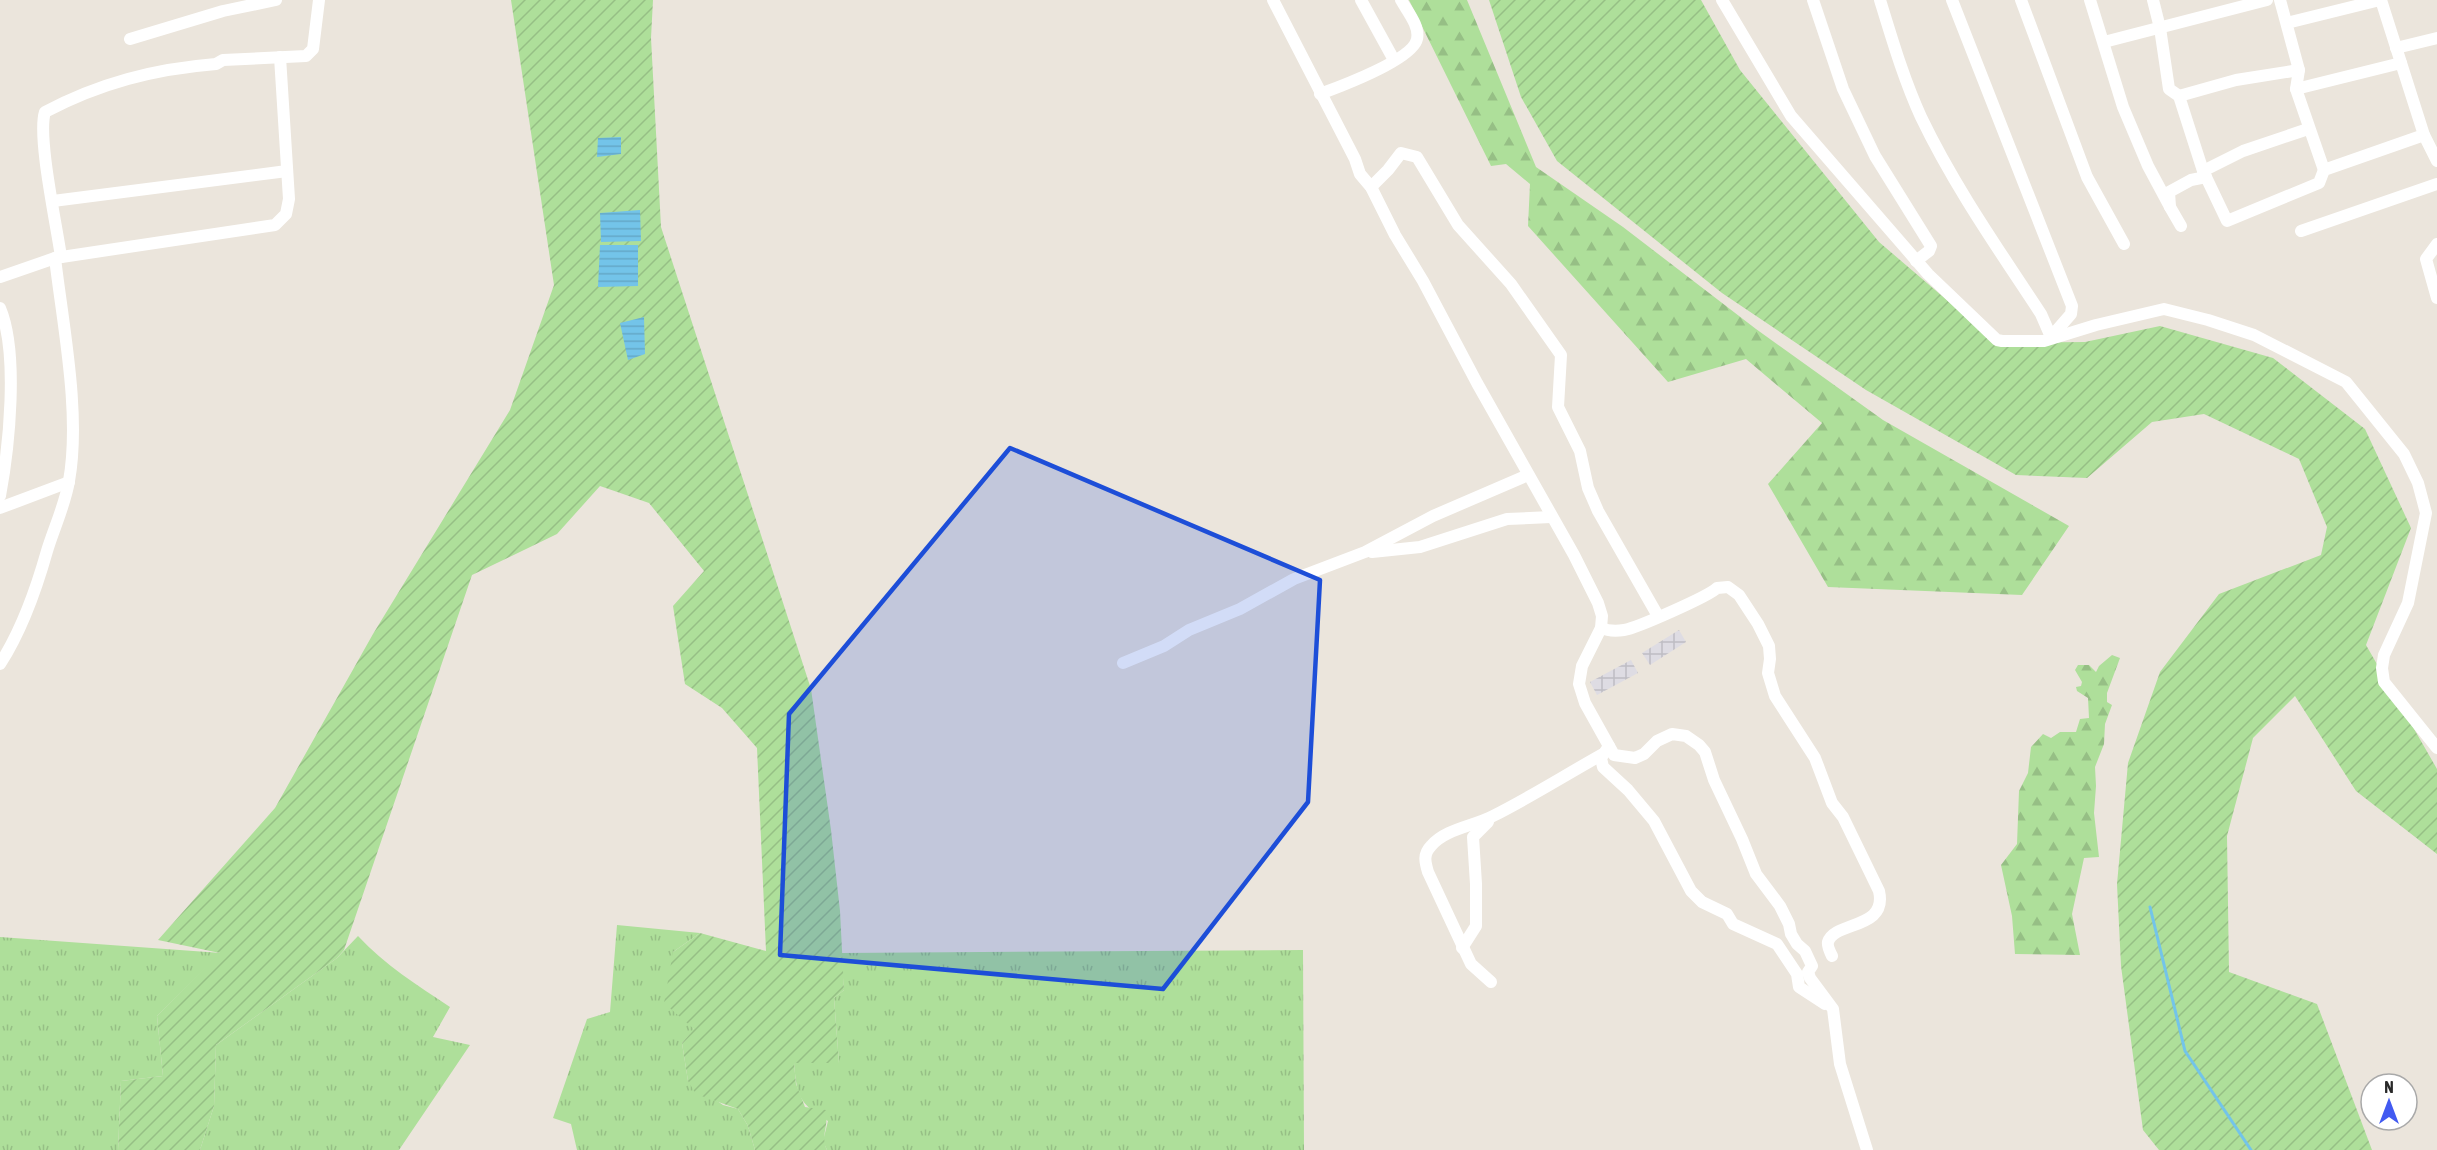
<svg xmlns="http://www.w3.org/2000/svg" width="2437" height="1150" font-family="'Asap Condensed',sans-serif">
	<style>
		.industrial { fill: url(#industrial-grid) }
		.grass { fill: url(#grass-tufts) }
		.forest { fill: url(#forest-firs) }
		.garden { fill: url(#garden-furrows) }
		.water { fill: url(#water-rules) }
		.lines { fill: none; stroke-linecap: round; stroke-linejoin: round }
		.stream { stroke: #73c4e9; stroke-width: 3 }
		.minor { stroke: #fff; stroke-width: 12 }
		.marked { fill: #1d4ed8; fill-opacity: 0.2; stroke: #1d4ed8; stroke-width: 4.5; stroke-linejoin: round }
	</style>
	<defs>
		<pattern id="industrial-grid" width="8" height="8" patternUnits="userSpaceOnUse" patternTransform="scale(1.5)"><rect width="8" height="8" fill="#dedce3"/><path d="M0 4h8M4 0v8" fill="none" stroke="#bebdc3"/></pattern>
		<pattern id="grass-tufts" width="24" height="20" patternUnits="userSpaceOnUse" patternTransform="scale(1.5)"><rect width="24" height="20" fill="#aedf9a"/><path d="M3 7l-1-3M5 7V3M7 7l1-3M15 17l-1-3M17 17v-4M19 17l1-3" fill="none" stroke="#96bf85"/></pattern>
		<pattern id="forest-firs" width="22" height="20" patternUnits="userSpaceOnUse" patternTransform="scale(1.5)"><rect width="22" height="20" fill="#aedf9a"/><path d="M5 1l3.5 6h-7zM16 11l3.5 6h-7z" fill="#96bf85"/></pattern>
		<pattern id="garden-furrows" width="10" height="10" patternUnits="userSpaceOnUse" patternTransform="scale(1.5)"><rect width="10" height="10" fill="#aedf9a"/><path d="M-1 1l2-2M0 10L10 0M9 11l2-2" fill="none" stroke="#96bf85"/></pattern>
		<pattern id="water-rules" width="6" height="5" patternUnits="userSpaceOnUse" patternTransform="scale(1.5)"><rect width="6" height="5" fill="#73c4e9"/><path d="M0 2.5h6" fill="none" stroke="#64a8c8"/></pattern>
	</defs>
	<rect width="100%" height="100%" fill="#ebe5dc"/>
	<g class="industrial">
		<polygon points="1679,630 1686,642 1650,665 1642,653"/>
		<polygon points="1631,660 1638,673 1597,695 1590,682"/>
	</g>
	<g class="grass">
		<polygon points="617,925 700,933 673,952 694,1030 682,1043 688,1081 723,1105 738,1109 748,1126 755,1150 577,1150 571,1124 553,1118 587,1019 610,1012"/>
		<path d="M 358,936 C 385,965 417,985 450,1007 L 433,1037 L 470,1045 L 399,1150 L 200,1150 L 214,1106 L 216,1045 L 337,958 Z"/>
		<polygon points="0,937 221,953 157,1016 163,1076 121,1081 118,1150 0,1150"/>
		<path d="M 1303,950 L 1304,1150 L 827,1150 L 823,1141 L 828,1121 C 799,1103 797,1097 794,1063 L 839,1063 L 834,998 L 844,990 L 841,953 Z"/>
	</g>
	<g class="forest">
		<polygon points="1409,0 1467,0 1536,167 1623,227 1756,329 1883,420 2069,526 2022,595 1828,587 1768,484 1822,423 1746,359 1668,382 1528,226 1530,184 1506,164 1491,166"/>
		<polygon points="2112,655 2120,658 2107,693 2107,702 2112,705 2105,724 2104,744 2095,767 2096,786 2094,813 2099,857 2084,858 2072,914 2080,955 2015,954 2012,916 2001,865 2017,844 2019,791 2028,773 2031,747 2043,734 2051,738 2060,732 2076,732 2080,719 2089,718 2088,698 2077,691 2076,687 2081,686 2082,682 2075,670 2078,665 2089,665 2096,672 2099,666"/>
	</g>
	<g class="garden">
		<path d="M 511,0 L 653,0 L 651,38 L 661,227 L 811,689 L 831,830 L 840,911 L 844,990 L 834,998 L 839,1063 L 794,1063 L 796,1084 L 805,1107 L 826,1110 C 829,1127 820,1135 827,1150 L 755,1150 L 748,1126 L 738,1109 L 696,1094 L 688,1081 L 682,1043 L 694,1029 L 664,1003 L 673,952 L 700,933 L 766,951 L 757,748 L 722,708 L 685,684 L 673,606 L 704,571 L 649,503 L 600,486 L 557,534 L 472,575 L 344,950 L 337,958 L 216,1045 L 214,1106 L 200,1150 L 118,1150 L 121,1081 L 163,1076 L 157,1016 L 220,953 L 158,940 L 275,808 L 373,634 L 510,410 L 554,285 Z"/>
		<polygon points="1489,0 1701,0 1740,70 1879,242 1997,343 2085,342 2160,326 2273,358 2365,429 2411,528 2366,645 2437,769 2437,854 2356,791 2295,696 2253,738 2227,836 2229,972 2317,1004 2372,1150 2159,1150 2143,1130 2121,966 2117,884 2128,763 2160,672 2219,594 2321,555 2327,527 2299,459 2204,414 2152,422 2087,478 2016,475 1866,390 1722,293 1557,161 1521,97"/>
	</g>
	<g class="water">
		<polygon points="621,137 621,154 597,157 598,138"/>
		<polygon points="640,210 641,241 601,242 600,213"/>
		<polygon points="600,245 638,245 638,286 598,287"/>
		<polygon points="644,317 645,354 628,360 620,323"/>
	</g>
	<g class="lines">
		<polyline class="stream" points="2150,907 2185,1051 2251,1150"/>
		<g class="minor">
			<polyline points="1273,0 1355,159 1360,174 1371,187 1395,235 1423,281 1477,383 1574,555 1598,603 1602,616 1601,628 1582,666 1579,684 1585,703 1614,755 1635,758 1644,754 1657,741 1672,734 1686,736 1699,745 1705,752 1714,780 1742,839 1756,874 1780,906 1789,924 1791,934 1797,944 1805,951 1812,966 1808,972 1810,978 1833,1009 1840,1064 1867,1150"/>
			<polyline points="1361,0 1394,60"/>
			<polyline points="1722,0 1791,116 1928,274 1997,340 2002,341 2044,341 2096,325 2164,309 2208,320 2254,335 2346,382 2404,454 2418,483 2426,513 2408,603 2384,655 2382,668 2384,682 2437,748"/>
			<polyline points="1813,0 1843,89 1875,156 1931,246 1929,251 1916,261"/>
			<path d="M 1880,0 C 1892,39 1904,80 1921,117 C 1954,186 1999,250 2041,314 L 2051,337 L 2071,314 L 2072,306 L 1952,0"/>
			<polyline points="2021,0 2087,177 2124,244"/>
			<polyline points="2090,0 2123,107 2148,166 2170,207"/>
			<polyline points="2153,0 2160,28 2169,89 2179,96 2203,171"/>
			<polyline points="2280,0 2299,70 2296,89 2324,170"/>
			<polyline points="2381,0 2424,135 2437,161"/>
			<polyline points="2287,23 2380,0"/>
			<polyline points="130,39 223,11 276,0"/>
			<polyline points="2104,42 2267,0"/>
			<polyline points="2396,48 2437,38"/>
			<polyline points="2296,89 2401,63"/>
			<path d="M 1320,94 C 1339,87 1413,60 1417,39 C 1420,26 1407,11 1401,0"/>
			<polyline points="2179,96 2236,80 2299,70"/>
			<polyline points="2206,177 2227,221 2319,183 2324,170 2424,135"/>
			<polyline points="1371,187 1388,170 1401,153 1417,157 1458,225 1511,284 1561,355 1558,407 1580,451 1588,488 1598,511 1658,616"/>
			<polyline points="53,201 287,171"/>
			<polyline points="2181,226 2170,207 2169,192 2191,180 2206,177 2203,171 2243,151 2308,129"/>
			<polyline points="2301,231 2437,184"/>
			<polyline points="2437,244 2426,259 2437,298"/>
			<path d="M 61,257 C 57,227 37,136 45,112 C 100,83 154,69 216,64 L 223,60 L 306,56 L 313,49 L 319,0"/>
			<polyline points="0,277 55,258 275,225 286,214 289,199 280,57"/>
			<path d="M 0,308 C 19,353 9,448 0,496"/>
			<polyline points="0,508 69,482"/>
			<polyline points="1372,552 1420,547 1507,519 1551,517"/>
			<path d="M 1601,628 C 1608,631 1617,631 1624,630 C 1637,628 1709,596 1717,588 L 1728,587 L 1739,595 L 1758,624 L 1769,646 L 1770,659 L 1768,673 L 1775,696 L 1815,758 L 1832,803 L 1843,817 L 1879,891 C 1888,930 1834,921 1828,942 C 1827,946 1830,952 1832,956"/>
			<polyline points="1123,663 1164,646 1189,630 1240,609 1294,579 1365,552 1433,516 1528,475"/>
			<path d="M 0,664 C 22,630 36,590 47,551 C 54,528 65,505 69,481 C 81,414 63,326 55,258"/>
			<polyline points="1609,746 1601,758 1603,767 1628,790 1654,821 1691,891 1702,902 1727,914 1733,924 1777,944 1797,974 1799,987 1825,1004"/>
			<polyline points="1462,948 1476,926 1476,884 1473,837 1488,822"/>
			<path d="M 1491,982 L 1471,964 L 1428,872 C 1425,862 1423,854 1431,846 C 1445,829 1474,826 1493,816 C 1531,797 1567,774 1603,754"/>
		</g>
	</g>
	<path class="marked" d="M 1010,448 L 1320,580 L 1308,802 L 1163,989 L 780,955 L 789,714 Z"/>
	<g transform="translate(2389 1102)"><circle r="28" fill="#ffffff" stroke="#a9a9a9" stroke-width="1.5"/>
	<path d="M0-4.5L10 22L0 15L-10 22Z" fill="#425af1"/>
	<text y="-9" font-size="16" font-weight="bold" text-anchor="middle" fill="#292929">N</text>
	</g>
</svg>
